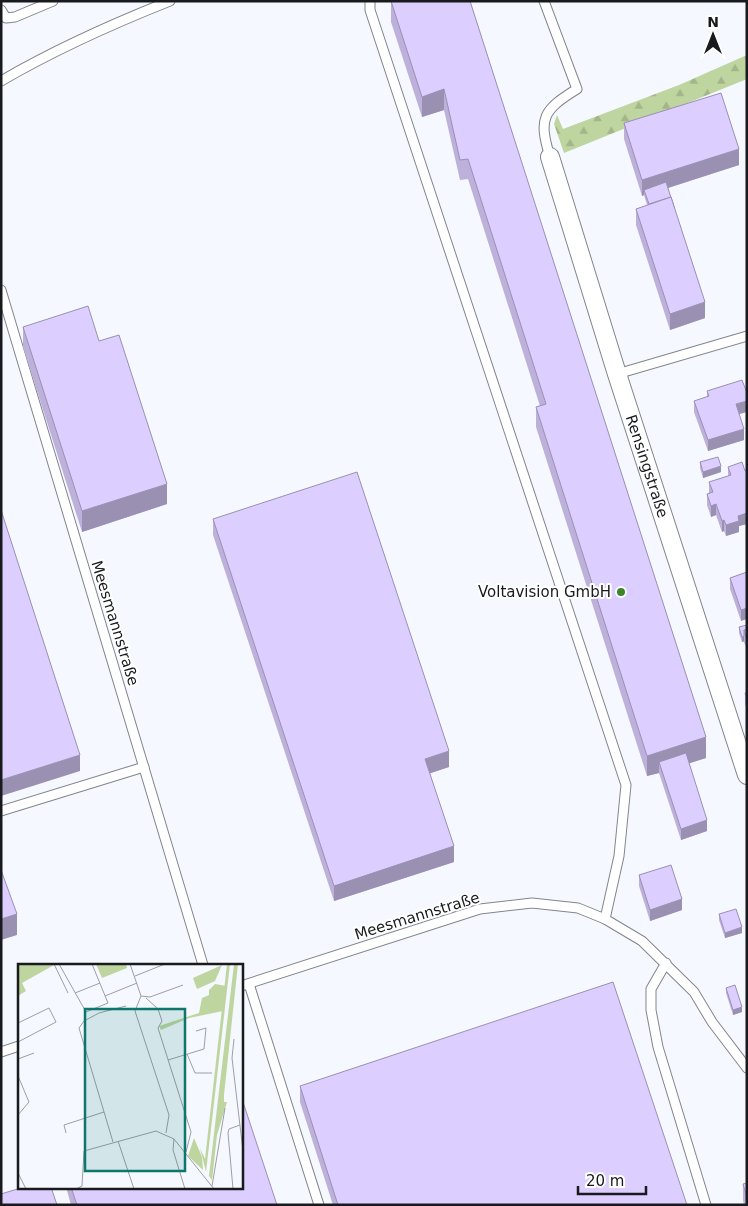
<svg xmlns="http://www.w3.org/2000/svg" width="748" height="1206" viewBox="0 0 748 1206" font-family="'DejaVu Sans',sans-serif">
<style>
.forest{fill:url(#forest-firs)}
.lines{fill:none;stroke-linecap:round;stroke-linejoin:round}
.lane-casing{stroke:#82858c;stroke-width:11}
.street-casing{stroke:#82858c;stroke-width:20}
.lane{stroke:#fff;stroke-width:9}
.street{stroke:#fff;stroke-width:18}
.wall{fill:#bdb1db}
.shaded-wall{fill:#9a90b2}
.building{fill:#dcceff;stroke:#9a90b2}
.poi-dot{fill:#3b842b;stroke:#fff;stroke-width:2}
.labels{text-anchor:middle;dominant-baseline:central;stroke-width:4;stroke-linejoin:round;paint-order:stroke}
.street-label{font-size:15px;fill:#191a1d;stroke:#fff}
.poi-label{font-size:15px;fill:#191a1d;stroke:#fff;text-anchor:end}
.inset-road{fill:none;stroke:#9d9fa4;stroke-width:1}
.view{fill:#0f766e;fill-opacity:0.15;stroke:#0f766e;stroke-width:2.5}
.inset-edge{fill:none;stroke:#191a1d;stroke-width:2.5}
</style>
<defs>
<pattern id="forest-firs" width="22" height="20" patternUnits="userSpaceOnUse" patternTransform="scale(1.25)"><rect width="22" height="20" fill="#bfd5a0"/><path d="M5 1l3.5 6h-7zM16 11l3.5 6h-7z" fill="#a4b689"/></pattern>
</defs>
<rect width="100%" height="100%" fill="#f5f8fe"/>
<polygon class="forest" points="747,55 747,79 564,153 554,124 557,115 563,129 679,85"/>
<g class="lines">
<g class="lane-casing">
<g id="lane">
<polyline points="370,1 370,10 626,785 619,856 605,919"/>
<path d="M 544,1 L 577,89 C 543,110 538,118 550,157"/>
<polyline points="1,10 6,18 15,17 53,1"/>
<path d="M 1,81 C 56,49 112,24 170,1"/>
<polyline points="1,290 203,965"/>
<polyline points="617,374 747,336"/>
<polyline points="1,811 144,767"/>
<polyline points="666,963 651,989 651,1010 658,1047 706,1205"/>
<polyline points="249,984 319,1205"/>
<polyline points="241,986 480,909 532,903 578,908 605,919 642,941 694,992 712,1022 747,1068"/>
<polyline points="1,1052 19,1046"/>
</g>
</g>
<g class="street-casing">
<g id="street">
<path id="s1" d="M 550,157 L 617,374 L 747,775"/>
</g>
</g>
<use href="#lane" class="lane"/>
<use href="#street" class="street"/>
</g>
<g class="wall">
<polygon points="391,1 470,1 706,758 689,763 707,831 681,840 659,773 647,776 536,427 536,407 540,406 468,179 460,180 444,110 422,117 391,22"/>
<polygon points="624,123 739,165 668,188 705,318 670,330 636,225 636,209 647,205 644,195 642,196 624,139"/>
<polygon points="23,327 167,504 82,532 23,347"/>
<polygon points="707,391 744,440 708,451 694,412 694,401 707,397"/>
<polygon points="700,462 721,472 703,478 700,468"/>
<polygon points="728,467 745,471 747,470 747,524 739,526 739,532 726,536 724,531 722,532 716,515 711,517 707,505 707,494 709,493 709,482 728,476"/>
<polygon points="213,519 449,767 430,773 454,862 334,901 213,535"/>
<polygon points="747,572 741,621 730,589 730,578"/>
<polygon points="747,625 747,650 744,642 742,642 739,633 739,627"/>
<polygon points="747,692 747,710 745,704 745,693"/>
<polygon points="639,875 682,910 650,921 639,886"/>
<polygon points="719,914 742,933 725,938 719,920"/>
<polygon points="726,988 742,1012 733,1015 726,993"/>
<polygon points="300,1086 687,1205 333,1205 300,1102"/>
<polygon points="747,1183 747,1205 744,1205 743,1200 743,1184"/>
<polygon points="66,1187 241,1187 277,1205 71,1205"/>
</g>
<g class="shaded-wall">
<polygon points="444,89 444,110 422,117 422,97"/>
<polygon points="739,149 739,165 646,195 644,190 644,195 642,196 642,180"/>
<polygon points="705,302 705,318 670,330 670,314"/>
<polygon points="747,401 747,412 736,415 736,404"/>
<polygon points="744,429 744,440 708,451 708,440"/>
<polygon points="721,466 721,472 703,478 703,472"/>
<polygon points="167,484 167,504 82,532 82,511"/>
<polygon points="716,504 716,515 711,517 711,506"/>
<polygon points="747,513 747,524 739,526 739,532 726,536 726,525 738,516"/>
<polygon points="724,520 724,531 722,532 722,521"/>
<polygon points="747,608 747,619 741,621 741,610"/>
<polygon points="744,636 744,641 742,642 742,637"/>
<polygon points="706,737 706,758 662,772 659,762 659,773 647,776 647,756"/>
<polygon points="449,751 449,767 425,775 425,759"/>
<polygon points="80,755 80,771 1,796 1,780"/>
<polygon points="707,820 707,831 681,840 681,829"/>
<polygon points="454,846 454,862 334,901 334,886"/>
<polygon points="682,899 682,910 650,921 650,910"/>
<polygon points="17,914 17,935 1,940 1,919"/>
<polygon points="742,927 742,933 725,938 725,933"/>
<polygon points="742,1007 742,1012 733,1015 733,1010"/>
</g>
<g class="building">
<polygon points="391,1 470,1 706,737 647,756 536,407 546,404 468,159 460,160 444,89 422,97"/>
<polygon points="721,93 739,149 642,180 624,123"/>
<polygon points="666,182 674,207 671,197 649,204 644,190"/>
<polygon points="671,197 705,302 670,314 636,209"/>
<polygon points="88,306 99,341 119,335 167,484 82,511 23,327"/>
<polygon points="742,380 747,393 747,401 736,404 744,429 708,440 694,401 709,396 707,391"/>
<polygon points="718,457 721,466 703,472 700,462"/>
<polygon points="742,462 745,471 747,470 747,488 746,488 747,490 747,513 738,516 739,521 726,525 724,520 722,521 716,504 711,506 707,494 713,492 709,482 731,475 728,467"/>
<polygon points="357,472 449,751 425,759 454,846 334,886 213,519"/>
<polygon points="1,510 80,755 1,780"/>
<polygon points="747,572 747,608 741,610 730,578"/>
<polygon points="747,625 747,630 744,630 744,636 742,637 739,627"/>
<polygon points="744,630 747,630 747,639"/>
<polygon points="747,692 747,699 745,693"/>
<polygon points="686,753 707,820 681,829 659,762"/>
<polygon points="671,865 682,899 650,910 639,875"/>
<polygon points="1,870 17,914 1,919"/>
<polygon points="736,909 742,927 725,933 719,914"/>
<polygon points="613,982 687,1205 338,1205 300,1086"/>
<polygon points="735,985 742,1007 733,1010 726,988"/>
<polygon points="241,1096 277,1205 77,1205 71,1187 241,1187"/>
<polygon points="747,1183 747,1197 743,1184"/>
<polygon points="24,1187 51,1187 57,1205 1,1205 1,1194"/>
</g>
<circle class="poi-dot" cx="621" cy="592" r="5"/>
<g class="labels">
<g class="street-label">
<text stroke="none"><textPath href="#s1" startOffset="324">Rensingstraße</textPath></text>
<text transform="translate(115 623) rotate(73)">Meesmannstraße</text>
<text transform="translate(417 916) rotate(-17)">Meesmannstraße</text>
</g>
<g class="poi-label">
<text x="611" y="592">Voltavision GmbH</text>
</g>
</g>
<g transform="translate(18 964)">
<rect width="225" height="225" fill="#f5f8fe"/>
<path d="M 0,0 L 35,0 L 36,1 L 4,19 L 8,27 L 0,32 ZM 209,0 L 212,0 L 188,208 L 182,184 L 187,195 ZM 216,0 L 220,0 L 206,131 L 206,138 L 209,138 L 199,171 L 194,216 L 191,212 ZM 176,174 L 184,193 L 185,206 L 170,192 Z" fill="#bfd5a0"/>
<path d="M 78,0 L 108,0 L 109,4 L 84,14 ZM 204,1 L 197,17 L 179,25 L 175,14 ZM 197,20 L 208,22 L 205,47 L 171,54 L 143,66 L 141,62 L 181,49 L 184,34 L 191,31 L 191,26 Z" fill="#bfd5a0"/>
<path class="inset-road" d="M 36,0 L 50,29M 41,0 L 68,48 L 90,39 L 74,0M 112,0 L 123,32 L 117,47 L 151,151 L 148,169M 117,12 L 147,0M 57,29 L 82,19M 87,32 L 119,19M 123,32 L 132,33 L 165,21M 128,34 L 140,45 L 144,57 L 140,64 L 173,168 L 168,188M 0,59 L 31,44 L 38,58 L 0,78M 216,75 L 214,94 L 225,187M 169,90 L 177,109 L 194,109M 0,95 L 16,89M 150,96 L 186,85 L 188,64 L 178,67M 0,112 L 11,138 L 0,151M 48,169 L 46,161 L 86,148M 156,175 L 155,186 L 167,225M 100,177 L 116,225M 95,178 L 61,64 L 66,57 L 81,49 L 108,42M 0,209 L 8,225M 194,222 L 207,144M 58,225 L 64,222 L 66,187 L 138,167 L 156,175 L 196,225M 215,225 L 210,169 L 211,165 L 222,161"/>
<path class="view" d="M 67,45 L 167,45 L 167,207 L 67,207 Z"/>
<rect width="225" height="225" class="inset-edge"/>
</g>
<rect width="748" height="1206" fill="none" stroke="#191a1d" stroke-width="5"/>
<g transform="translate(713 35)" stroke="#ffffff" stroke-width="4" paint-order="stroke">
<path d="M0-4L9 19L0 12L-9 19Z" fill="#191a1d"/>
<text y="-8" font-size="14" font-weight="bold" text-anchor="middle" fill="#191a1d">N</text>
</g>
<path d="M578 1186v8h68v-8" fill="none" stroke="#191a1d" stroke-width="2.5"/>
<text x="586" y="1186" font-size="15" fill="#191a1d" stroke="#ffffff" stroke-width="4" paint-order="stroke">20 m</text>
</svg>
